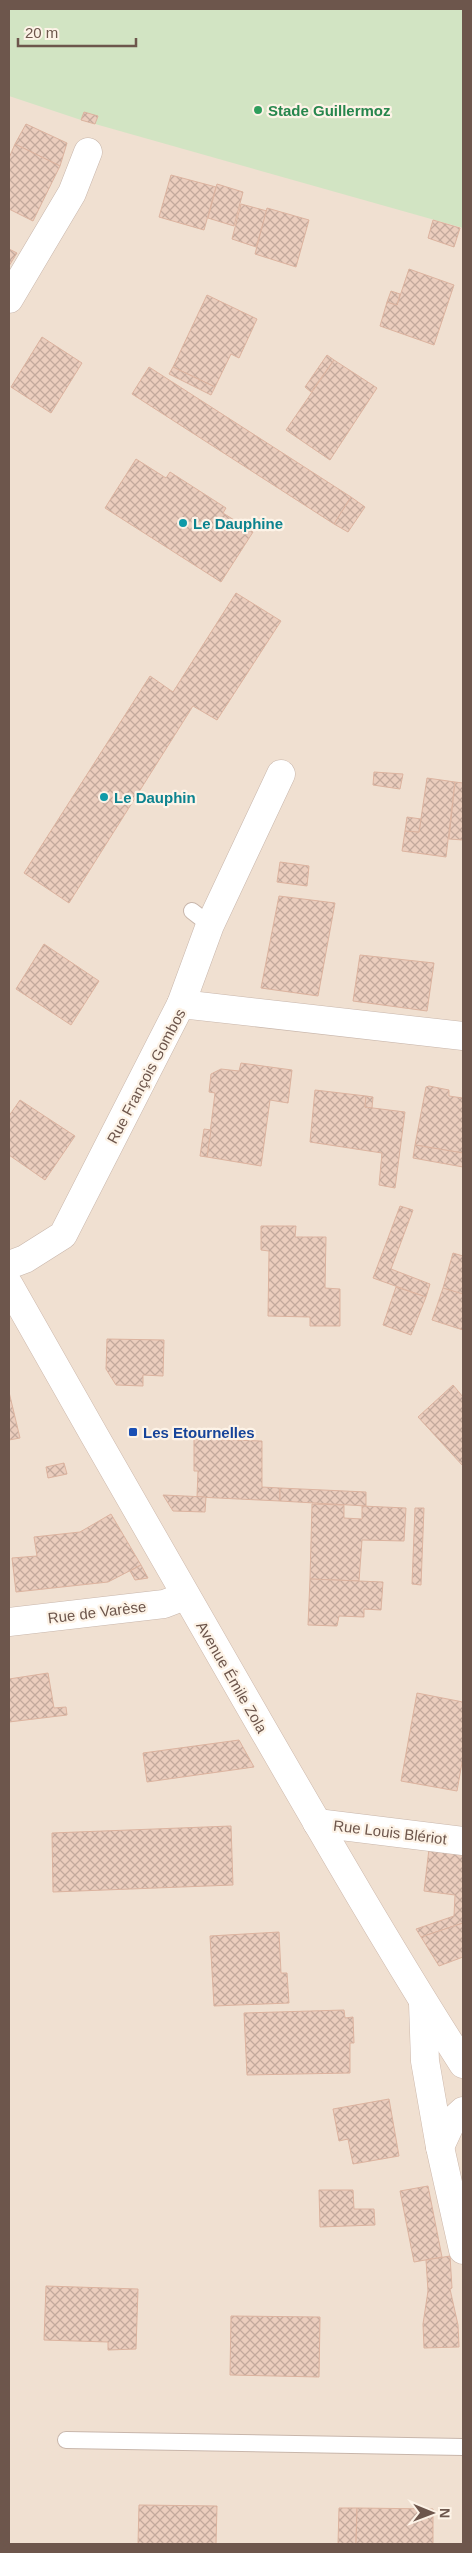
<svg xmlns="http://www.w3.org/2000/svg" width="472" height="2553" viewBox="0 0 472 2553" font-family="Arial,sans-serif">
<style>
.residential{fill:#f0e0d1}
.grass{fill:#d2e4c3}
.building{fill:url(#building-cross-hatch);stroke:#dcb39f}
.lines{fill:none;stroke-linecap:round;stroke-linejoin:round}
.lane-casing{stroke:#c8b6ab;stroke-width:18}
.street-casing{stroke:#c8b6ab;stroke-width:29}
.secondary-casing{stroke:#cdb8ab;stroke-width:29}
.lane{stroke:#fff;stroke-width:16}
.street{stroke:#fff;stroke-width:28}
.secondary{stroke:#fff;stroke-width:28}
.leisure-dot{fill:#2e9e5b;stroke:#fdf3e7;stroke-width:2}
.culture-dot{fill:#0f9aa8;stroke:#fdf3e7;stroke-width:2}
.transit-dot{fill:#1a4fb4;stroke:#fdf3e7;stroke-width:2}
.labels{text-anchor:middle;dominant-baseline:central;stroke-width:4.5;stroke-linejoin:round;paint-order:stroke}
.leisure-label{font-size:15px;font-weight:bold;fill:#27864d;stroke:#fdf3e7;text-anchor:start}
.culture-label{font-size:15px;font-weight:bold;fill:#0d838f;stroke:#fdf3e7;text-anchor:start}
.street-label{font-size:15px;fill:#6d564c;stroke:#fdf3e7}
.transit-label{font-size:15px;font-weight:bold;fill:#164399;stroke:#fdf3e7;text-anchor:start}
</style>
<defs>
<pattern id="building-cross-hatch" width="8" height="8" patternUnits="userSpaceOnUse" patternTransform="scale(1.25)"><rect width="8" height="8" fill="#ebcdbd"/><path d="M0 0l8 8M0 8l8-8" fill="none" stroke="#c3a99c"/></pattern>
</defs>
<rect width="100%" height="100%" fill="#f9efe2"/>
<rect class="residential" x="9" y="9" width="454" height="2535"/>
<polygon class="grass" points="9,9 463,9 463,228 81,120 9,96"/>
<g class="building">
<polygon points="84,112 98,116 95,124 81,120"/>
<polygon points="26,124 67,143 60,166 15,144"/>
<polygon points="15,144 60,166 33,221 9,209 9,158"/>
<polygon points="171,175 216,187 204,230 159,217"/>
<polygon points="217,184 243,192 234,226 208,218"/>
<polygon points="241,204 267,211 256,247 232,239"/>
<polygon points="267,208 309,220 296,267 255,254"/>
<polygon points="433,220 460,228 454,247 428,238"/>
<polygon points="9,249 17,253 9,266"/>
<polygon points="409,269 454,285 434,345 380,326 387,302 397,305"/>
<polygon points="391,291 400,294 397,305 387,302"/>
<polygon points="207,295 257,319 239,358 231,354 215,387 173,367"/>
<polygon points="42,337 82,363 51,413 11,387"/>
<polygon points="327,355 334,360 311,392 305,387"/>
<polygon points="334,360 377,388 330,460 286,430"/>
<polygon points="149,367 351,497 334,524 132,394"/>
<polygon points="173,367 215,387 211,395 169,374"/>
<polygon points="136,459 166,478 170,472 226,508 223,513 253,532 221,582 105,508"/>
<polygon points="351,497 365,507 348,532 334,524"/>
<polygon points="236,593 281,621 217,720 193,706 69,903 24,873 150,676 173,692"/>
<polygon points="374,772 403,774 400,789 373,785"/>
<polygon points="427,778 455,782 446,857 402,851 405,831 419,832"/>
<polygon points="455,782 463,783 463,840 449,839"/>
<polygon points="407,817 421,819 419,832 405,831"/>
<polygon points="280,862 309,866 307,886 277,882"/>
<polygon points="279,896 335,903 318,996 261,988"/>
<polygon points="44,944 99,981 71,1025 16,989"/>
<polygon points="360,955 434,963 427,1011 353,1001"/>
<polygon points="241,1063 292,1070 288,1103 270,1100 261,1166 207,1157 215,1093 209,1092 211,1074 221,1069 239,1071"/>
<polygon points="429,1086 449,1090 449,1096 463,1098 463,1153 415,1145 426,1087"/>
<polygon points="315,1090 366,1096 365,1107 405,1112 395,1188 379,1185 382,1153 310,1142"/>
<polygon points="366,1096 373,1097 372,1108 365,1107"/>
<polygon points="20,1100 75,1136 45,1180 9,1155 9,1116"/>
<polygon points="204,1129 211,1130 207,1157 200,1156"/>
<polygon points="415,1145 463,1153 463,1167 413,1158"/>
<polygon points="400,1206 413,1210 391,1269 430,1284 426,1297 373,1278"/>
<polygon points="261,1226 296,1226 295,1237 326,1237 325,1288 340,1289 340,1326 310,1326 310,1317 268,1316 269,1251 261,1250"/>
<polygon points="453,1253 463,1256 463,1295 443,1288"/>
<polygon points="396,1287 426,1297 411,1335 383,1325"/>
<polygon points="443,1288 463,1294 463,1330 432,1320"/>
<polygon points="107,1339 164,1340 163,1376 143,1375 143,1386 116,1385 106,1369"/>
<polygon points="453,1385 463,1397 463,1466 418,1417"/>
<polygon points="9,1392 20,1438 9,1440"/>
<polygon points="194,1439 262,1441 262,1487 280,1488 280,1501 197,1497 198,1471 194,1471"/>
<polygon points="64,1463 67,1474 48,1478 46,1467"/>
<polygon points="280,1488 366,1492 366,1506 280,1501"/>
<polygon points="163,1495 206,1497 205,1512 173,1511"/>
<polygon points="312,1504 344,1505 344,1518 362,1519 362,1506 406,1508 404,1541 362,1540 359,1581 310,1579"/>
<polygon points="415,1508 424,1508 421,1585 412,1584"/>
<polygon points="111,1514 141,1565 108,1582 16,1592 12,1558 37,1556 34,1537 80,1532"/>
<polygon points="141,1565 148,1578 135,1580 130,1571"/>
<polygon points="310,1579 383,1582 381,1610 364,1609 364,1617 339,1616 337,1626 308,1625"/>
<polygon points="48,1673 54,1708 66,1707 67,1715 9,1722 9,1679"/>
<polygon points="417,1693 463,1702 463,1757 457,1791 401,1781"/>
<polygon points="239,1740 254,1767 147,1782 143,1753"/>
<polygon points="231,1826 233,1885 53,1892 52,1833"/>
<polygon points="429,1849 463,1854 463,1923 421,1937 416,1929 454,1916 455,1895 424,1891"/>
<polygon points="463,1923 463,1957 439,1966 421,1937"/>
<polygon points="279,1932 281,1973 287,1973 289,2003 214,2006 210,1936"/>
<polygon points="344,2010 345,2018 353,2017 354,2043 350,2043 350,2073 247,2075 244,2013"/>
<polygon points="389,2099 399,2156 353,2164 348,2139 339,2141 333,2109"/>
<polygon points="428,2186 442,2257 414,2262 400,2191"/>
<polygon points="319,2190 353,2190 354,2209 374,2209 375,2225 320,2227"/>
<polygon points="450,2256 452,2288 450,2289 458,2325 459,2347 424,2348 423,2324 428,2291 426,2260"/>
<polygon points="46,2286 138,2289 136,2349 108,2350 108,2342 44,2340"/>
<polygon points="231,2316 320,2317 319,2377 230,2375"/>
<polygon points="139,2505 217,2506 216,2544 138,2544"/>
<polygon points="339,2508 357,2508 356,2544 338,2544"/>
<polygon points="357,2508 433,2509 433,2544 356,2544"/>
</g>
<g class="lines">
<g class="lane-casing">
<g id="lane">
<polyline points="192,911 210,925"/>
<polyline points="66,2440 463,2447"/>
</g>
</g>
<g class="street-casing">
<g id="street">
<polyline points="9,299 72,193 88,152"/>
<polyline points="181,1004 210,925 281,774"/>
<polyline points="9,1265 25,1259 63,1235 181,1004 463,1036"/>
<polyline points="9,1622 164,1604 185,1596"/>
<polyline points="317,1823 463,1841"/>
</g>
</g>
<g class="secondary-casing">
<g id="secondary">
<path d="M 9,1285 C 87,1423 166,1561 245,1698 C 316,1821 387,1945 463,2064"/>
<polyline points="423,2003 425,2061 440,2147 463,2250"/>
<polyline points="440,2147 452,2121 463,2111"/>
</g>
</g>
<use href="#lane" class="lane"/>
<use href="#street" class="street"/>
<use href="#secondary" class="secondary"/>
</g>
<circle class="leisure-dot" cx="258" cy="110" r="5"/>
<g class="culture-dot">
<circle cx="183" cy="523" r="5"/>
<circle cx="104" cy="797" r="5"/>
</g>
<rect class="transit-dot" x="128" y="1427" width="10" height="10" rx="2.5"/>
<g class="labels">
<g class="leisure-label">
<text x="268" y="110">Stade Guillermoz</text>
</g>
<g class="culture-label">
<text x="193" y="523">Le Dauphine</text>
<text x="114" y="797">Le Dauphin</text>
</g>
<g class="street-label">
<text transform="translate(146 1076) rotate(-62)">Rue François Gombos</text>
<text transform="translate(97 1612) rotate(-7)">Rue de Varèse</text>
<text transform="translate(232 1677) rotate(60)">Avenue Émile Zola</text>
<text transform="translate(390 1832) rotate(7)">Rue Louis Blériot</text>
</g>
<g class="transit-label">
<text x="143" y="1432">Les Etournelles</text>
</g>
</g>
<rect width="472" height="2553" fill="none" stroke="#6d564c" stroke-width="20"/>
<g transform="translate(432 2513) rotate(91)" stroke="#fdf3e7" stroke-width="4" paint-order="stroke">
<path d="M0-4L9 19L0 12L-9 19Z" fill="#6d564c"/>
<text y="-8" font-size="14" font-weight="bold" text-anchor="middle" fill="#6d564c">N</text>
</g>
<path d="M18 38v8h118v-8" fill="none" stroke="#6d564c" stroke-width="2.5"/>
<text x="25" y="38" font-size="15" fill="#6d564c" stroke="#fdf3e7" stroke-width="4" paint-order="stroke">20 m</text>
</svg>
